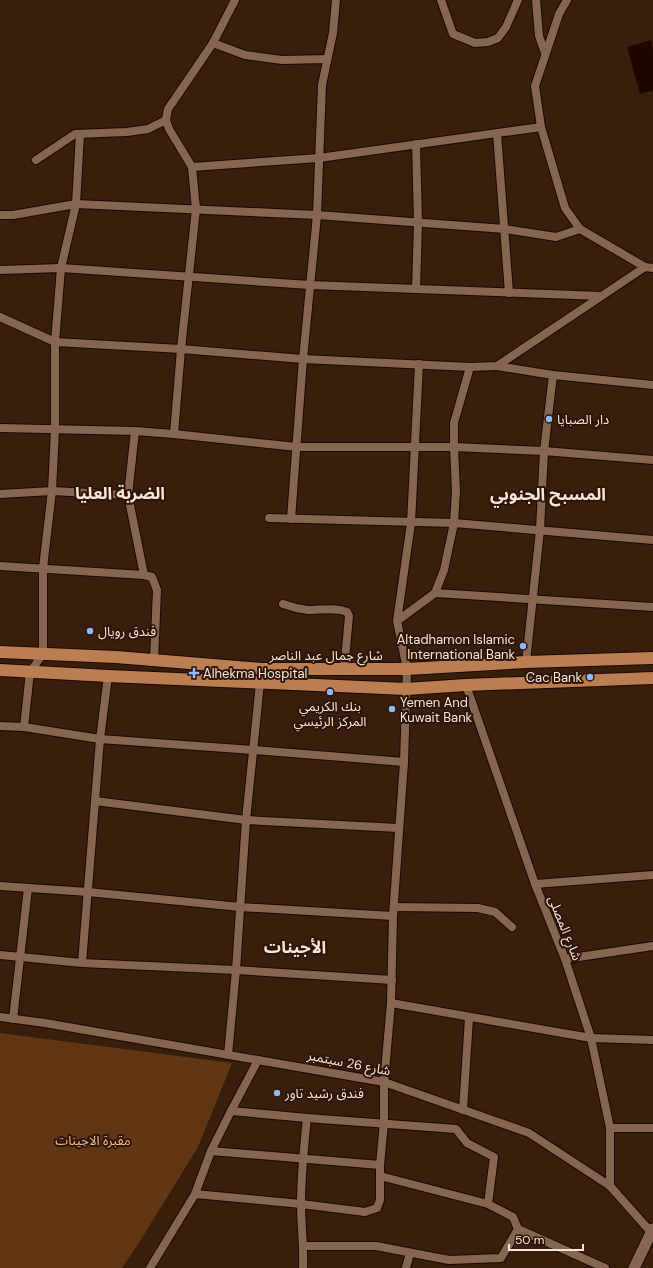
<svg xmlns="http://www.w3.org/2000/svg" width="653" height="1268" viewBox="0 0 653 1268" font-family="'DM Sans','Noto Sans Arabic',sans-serif">
<style>
.green{fill:#613614}
.water{fill:#1f0700}
.lines{fill:none;stroke-linecap:round;stroke-linejoin:round}
.stream{stroke:#1f0700;stroke-width:3}
.street-casing{stroke:#1e0800;stroke-width:10}
.secondary-casing{stroke:#1e0800;stroke-width:13}
.primary-casing{stroke:#1e0800;stroke-width:14}
.street{stroke:#846651;stroke-width:8}
.secondary{stroke:#846651;stroke-width:11}
.primary{stroke:#bb7e50;stroke-width:12}
.poi-dot{fill:#90b8fd;stroke:#2e1503;stroke-width:1.5}
.labels{text-anchor:middle;dominant-baseline:central;stroke-width:4;stroke-linejoin:round;paint-order:stroke}
.poi-label{font-size:13px;fill:#f7e6da;stroke:#2e1503;text-anchor:start}
.street-label{font-size:13px;fill:#f7e6da;stroke:#2e1503}
.park-label{font-size:13px;fill:#f8b88b;stroke:#2e1503}
.district-label{font-size:17px;font-weight:bold;fill:#f7e6da;stroke:#2e1503}
</style>
<rect width="100%" height="100%" fill="#381f0c"/>
<polygon class="green" points="0,1033 232,1063 198,1147 142,1238 122,1268 0,1268"/>
<polygon class="water" points="651,40 653,50 653,90 640,94 627,47"/>
<g class="lines">
<polyline class="stream" points="649,1248 653,1243"/>
<g class="street-casing">
<g id="street">
<polyline points="441,0 453,34 475,43 488,42 498,38 506,27 518,0"/>
<polyline points="536,0 539,36 545,53"/>
<polyline points="567,0 559,14 535,86 541,127 565,208 580,229 645,267 653,268"/>
<polyline points="213,43 245,55 282,60 327,59"/>
<polyline points="497,133 509,293"/>
<polyline points="36,160 75,134 127,132 148,129 166,120"/>
<polyline points="192,167 319,158 541,127"/>
<polyline points="0,215 13,215 76,204 317,215 505,229 556,237 580,229"/>
<polyline points="0,270 61,268 310,285 601,296"/>
<polyline points="416,289 418,223 416,144"/>
<polyline points="0,317 55,342 181,349 303,359 470,367 497,366 645,267"/>
<polyline points="497,366 553,375 653,385"/>
<polyline points="0,428 135,431 174,434 297,447 454,447 544,451 653,460"/>
<polyline points="135,431 128,495 144,575"/>
<polyline points="174,434 181,349 196,209 192,167 169,129 166,120 168,109 213,43 235,0"/>
<polyline points="0,494 52,491 128,495"/>
<polyline points="269,518 454,523 653,540"/>
<polyline points="291,519 303,359 317,215 322,85 333,33 336,0"/>
<polyline points="0,566 144,575 152,577 157,590 154,661"/>
<polyline points="435,593 653,607"/>
<path d="M 283,604 C 291,607 299,609 308,610 C 321,610 335,607 347,612 L 349,616 L 344,670"/>
<polyline points="397,621 435,593 444,570 454,523 456,491 454,447 454,423 470,367"/>
<polyline points="526,662 540,530 544,451 553,375"/>
<polyline points="466,685 535,884 565,959 591,1038 610,1128 610,1186"/>
<polyline points="0,726 24,727 100,739 253,750 404,762"/>
<polyline points="24,727 30,672 43,654 43,568 52,491 55,430 55,342 61,268 76,204 80,134"/>
<polyline points="95,801 246,820 398,828"/>
<polyline points="535,884 653,875"/>
<polyline points="0,886 88,892 240,907 393,916"/>
<polyline points="394,907 478,908 495,912 512,927"/>
<polyline points="0,955 82,963 236,970 392,980"/>
<polyline points="565,959 653,946"/>
<polyline points="82,963 100,739 108,676"/>
<polyline points="391,1003 591,1038 653,1040"/>
<polyline points="0,1017 45,1023 384,1082 529,1133 610,1186 651,1232"/>
<polyline points="13,1019 28,888"/>
<polyline points="228,1055 236,970 246,820 260,683"/>
<polyline points="463,1110 469,1018"/>
<polyline points="231,1111 307,1118 456,1129 467,1143 494,1157 488,1204"/>
<polyline points="610,1128 653,1128"/>
<polyline points="211,1151 380,1165"/>
<polyline points="380,1176 488,1204 513,1217 518,1229 605,1268"/>
<polyline points="195,1194 301,1204 365,1212 377,1208 380,1200 380,1165 384,1123 384,1082 391,1003 393,916 404,762 407,669 397,621 411,523 419,364"/>
<polyline points="304,1246 376,1246 449,1260 501,1258 518,1229"/>
<polyline points="150,1268 195,1194 211,1151 231,1111 258,1060"/>
<path d="M 303,1268 C 304,1246 301,1225 301,1204 C 301,1175 304,1146 307,1118"/>
<polyline points="406,1268 410,1253"/>
</g>
</g>
<g class="secondary-casing">
<polyline id="secondary" points="634,1268 653,1229"/>
</g>
<g class="primary-casing">
<g id="primary">
<polyline points="0,652 116,657 262,669 407,669 526,662 653,658"/>
<polyline points="0,670 108,676 406,689 466,685 653,678"/>
</g>
</g>
<use href="#street" class="street"/>
<use href="#secondary" class="secondary"/>
<use href="#primary" class="primary"/>
</g>
<g class="poi-dot">
<circle cx="549" cy="419" r="4"/>
<circle cx="90" cy="631" r="4"/>
<circle cx="523" cy="646" r="4"/>
<path d="M192 667h4v4h4v4h-4v4h-4v-4h-4v-4h4z"/>
<circle cx="590" cy="677" r="4"/>
<circle cx="330" cy="692" r="4"/>
<circle cx="392" cy="709" r="4"/>
<circle cx="277" cy="1093" r="4"/>
</g>
<g class="labels">
<g class="poi-label">
<text x="557" y="419">دار الصبايا</text>
<text x="98" y="631">فندق رويال</text>
<text x="515" y="639" text-anchor="end">Altadhamon Islamic<tspan x="515" dy="15">International Bank</tspan></text>
<text x="203" y="673">Alhekma Hospital</text>
<text x="582" y="677" text-anchor="end">Cac Bank</text>
<text x="400" y="702">Yemen And<tspan x="400" dy="15">Kuwait Bank</tspan></text>
<text x="330" y="706" text-anchor="middle">بنك الكريمي<tspan x="330" dy="15">المركز الرئيسي</tspan></text>
<text x="285" y="1093">فندق رشيد تاور</text>
</g>
<g class="street-label">
<text x="326" y="655">شارع جمال عبد الناصر</text>
<text transform="translate(565 928) rotate(68)">شارع المصلى</text>
<text transform="translate(349 1063) rotate(11)">شارع 26 سبتمبر</text>
</g>
<g class="park-label">
<text x="93" y="1140">مقبرة الاجينات</text>
</g>
<g class="district-label">
<text x="120" y="493">الضربة العليا</text>
<text x="548" y="494">المسبح الجنوبي</text>
<text x="295" y="947">الأجينات</text>
</g>
</g>
<path d="M509 1244v6h74v-6" fill="none" stroke="#f7e6da" stroke-width="2"/>
<text x="515" y="1244" font-size="12" fill="#f7e6da" stroke="#2e1503" stroke-width="3" paint-order="stroke">50 m</text>
</svg>
